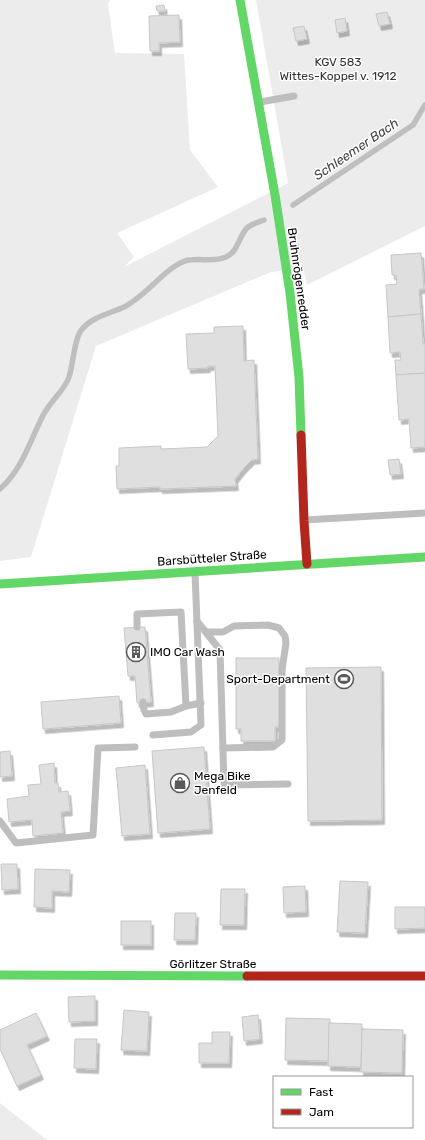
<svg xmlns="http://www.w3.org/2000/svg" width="425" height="1140" viewBox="0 0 425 1140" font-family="Rubik,sans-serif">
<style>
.green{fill:#ececec}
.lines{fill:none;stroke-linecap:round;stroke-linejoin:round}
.stream{stroke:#bfbfbf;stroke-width:5.5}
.building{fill:#dfdfdf;stroke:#c7c7c7;filter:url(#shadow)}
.lane{stroke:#bebebe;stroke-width:7}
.fast{stroke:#63d668;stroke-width:9}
.jam{stroke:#b3261e;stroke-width:9}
.labels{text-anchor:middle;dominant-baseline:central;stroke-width:3;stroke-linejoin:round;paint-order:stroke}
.park-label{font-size:12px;fill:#333;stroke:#fff}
.street-label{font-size:12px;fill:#000;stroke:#fff}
.poi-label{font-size:12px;fill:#000;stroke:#fff;text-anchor:start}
.water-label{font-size:13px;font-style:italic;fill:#444;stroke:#fff}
</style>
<defs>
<filter id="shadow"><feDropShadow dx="2.5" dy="4.5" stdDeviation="0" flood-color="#0004"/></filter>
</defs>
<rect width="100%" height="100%" fill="#fff"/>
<g class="green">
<polygon points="0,0 110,0 108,4 115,53 184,54 190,150 218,187 117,233 134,257 124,267 288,183 256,0 425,0 425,226 307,285 303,268 271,272 96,346 31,557 0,561"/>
<polygon points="0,1103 47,1140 0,1140"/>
</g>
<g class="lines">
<g class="stream">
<polyline points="293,205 413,125 425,105"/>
<path d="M 0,489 C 19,472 27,450 37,428 C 40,422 43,414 47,409 C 54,398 65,389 69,377 C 73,365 74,342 80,332 C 90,317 109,314 124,307 C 146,296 165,268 185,261 C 198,257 213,263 226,257 C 238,252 239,236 247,228 C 251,224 259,222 264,220"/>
</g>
</g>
<g class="building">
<polygon points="164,5 165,11 157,11 156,6"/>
<polygon points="387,12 390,24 379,26 376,14"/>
<polygon points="179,15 180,42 159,43 159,51 150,51 149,16"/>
<polygon points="345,18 347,31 337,33 335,20"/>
<polygon points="304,26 307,39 296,41 293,28"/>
<polygon points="421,253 424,289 419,289 421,314 388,317 386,285 397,284 396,275 392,275 391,255"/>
<polygon points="421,314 423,344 425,344 425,373 396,375 395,360 401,360 400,352 390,353 388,317"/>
<polygon points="243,326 244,361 254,360 258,459 252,460 243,469 235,479 236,486 160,489 160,487 117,489 116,466 119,466 119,448 161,446 161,449 207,447 218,436 215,366 208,366 208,368 188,369 186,334 214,333 214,327"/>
<polygon points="425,373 425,447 411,448 409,419 399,420 396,375"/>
<polygon points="399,459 401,474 390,475 388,460"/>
<polygon points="145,627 151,702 137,703 135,676 128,676 124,628"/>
<polygon points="236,658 279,658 280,727 275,727 275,741 241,741 241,729 236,729"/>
<polygon points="381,667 382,820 308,821 306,668"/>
<polygon points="119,696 121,723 43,729 41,702"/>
<polygon points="204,747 210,829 158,833 152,751"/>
<polygon points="10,751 12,776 0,777 0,752"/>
<polygon points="54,763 55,783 58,783 59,792 68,791 70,811 61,812 63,833 33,836 32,820 9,822 7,799 29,796 28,785 41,784 39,765"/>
<polygon points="145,765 150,834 122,836 116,768"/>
<polygon points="1,864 17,864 18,889 2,890"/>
<polygon points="35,869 70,870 69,892 52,891 52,908 34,907"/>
<polygon points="340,881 368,882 365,933 337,932"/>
<polygon points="305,886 306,912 284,913 283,887"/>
<polygon points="221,889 245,889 244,925 220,925"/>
<polygon points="395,907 425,907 425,928 395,929"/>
<polygon points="175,913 196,913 195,940 174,940"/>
<rect x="121" y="921" width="30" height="24"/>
<polygon points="95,996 95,1021 69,1022 68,997"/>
<polygon points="124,1010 149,1012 147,1051 121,1050"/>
<polygon points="36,1013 47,1036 27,1045 41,1075 17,1086 0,1049 0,1030"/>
<polygon points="258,1015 260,1039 244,1041 242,1017"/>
<polygon points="286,1018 330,1019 329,1061 285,1060"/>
<polygon points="329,1023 362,1024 361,1067 328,1066"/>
<polygon points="362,1029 403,1030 402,1073 361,1072"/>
<polygon points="212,1032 230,1032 229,1063 199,1063 199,1043 212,1043"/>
<polygon points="75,1039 97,1039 96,1069 74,1068"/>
</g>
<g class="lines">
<g class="lane">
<polyline points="260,102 294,96"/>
<polyline points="305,520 425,513"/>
<polyline points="197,621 220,650 224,785 288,784"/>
<polyline points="137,627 137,614 181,612 186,706"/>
<polyline points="206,632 223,632 234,626 268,625 279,628 285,636 286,643 282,670 282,740 273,747 223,748"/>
<polyline points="143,702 144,710 146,714 171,712 186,706 201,703"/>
<polyline points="153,735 191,732 201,725 195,573"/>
<polyline points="0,821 16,843 93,835 98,748 135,747"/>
</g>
<g class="fast">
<polyline points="240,0 275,195 290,293 299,377 301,435"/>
<polyline points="0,584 425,557"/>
<polyline points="0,975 247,976"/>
</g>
<g class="jam">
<polyline points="301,435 304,521 307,564"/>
<polyline points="247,976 425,976"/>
</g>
</g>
<defs>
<g id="building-ring" transform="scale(1)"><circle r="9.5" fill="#fff" stroke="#595959" stroke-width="1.5"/><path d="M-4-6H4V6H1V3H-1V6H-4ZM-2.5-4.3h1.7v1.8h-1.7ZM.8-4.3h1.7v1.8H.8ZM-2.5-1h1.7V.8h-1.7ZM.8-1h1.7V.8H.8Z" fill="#595959"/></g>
<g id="stadium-ring" transform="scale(1)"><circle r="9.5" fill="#fff" stroke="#595959" stroke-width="1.5"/><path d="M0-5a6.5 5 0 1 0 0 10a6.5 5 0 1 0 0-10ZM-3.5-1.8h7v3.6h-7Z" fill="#595959"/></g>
<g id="shop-ring" transform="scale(1)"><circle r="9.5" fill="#fff" stroke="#595959" stroke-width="1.5"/><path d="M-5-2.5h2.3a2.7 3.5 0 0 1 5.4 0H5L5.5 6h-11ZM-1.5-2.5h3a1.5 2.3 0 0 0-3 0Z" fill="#595959"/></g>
</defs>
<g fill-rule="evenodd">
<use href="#building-ring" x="136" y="652"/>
<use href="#stadium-ring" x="344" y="679"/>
<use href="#shop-ring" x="180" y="783"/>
</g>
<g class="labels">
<g class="park-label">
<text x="338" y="62">KGV 583<tspan x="338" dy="14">Wittes-Koppel v. 1912</tspan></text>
</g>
<g class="street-label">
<text transform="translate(299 279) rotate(82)">Bruhnrögenredder</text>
<text transform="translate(212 558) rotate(-4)">Barsbütteler Straße</text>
<text x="213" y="964">Görlitzer Straße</text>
</g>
<g class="poi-label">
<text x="150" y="652">IMO Car Wash</text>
<text x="330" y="679" text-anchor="end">Sport-Department</text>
<text x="194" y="776">Mega Bike<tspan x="194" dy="14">Jenfeld</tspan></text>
</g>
<g class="water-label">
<text transform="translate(356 149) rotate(-34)">Schleemer Bach</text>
</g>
</g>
<rect x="273" y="1076" width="140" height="52" fill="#ffffff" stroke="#999999"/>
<rect x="281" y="1089" width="20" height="6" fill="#63d668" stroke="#999999"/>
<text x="309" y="1096" font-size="12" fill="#000000">Fast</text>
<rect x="281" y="1109" width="20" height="6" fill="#b3261e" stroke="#999999"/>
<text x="309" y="1116" font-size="12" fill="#000000">Jam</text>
</svg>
